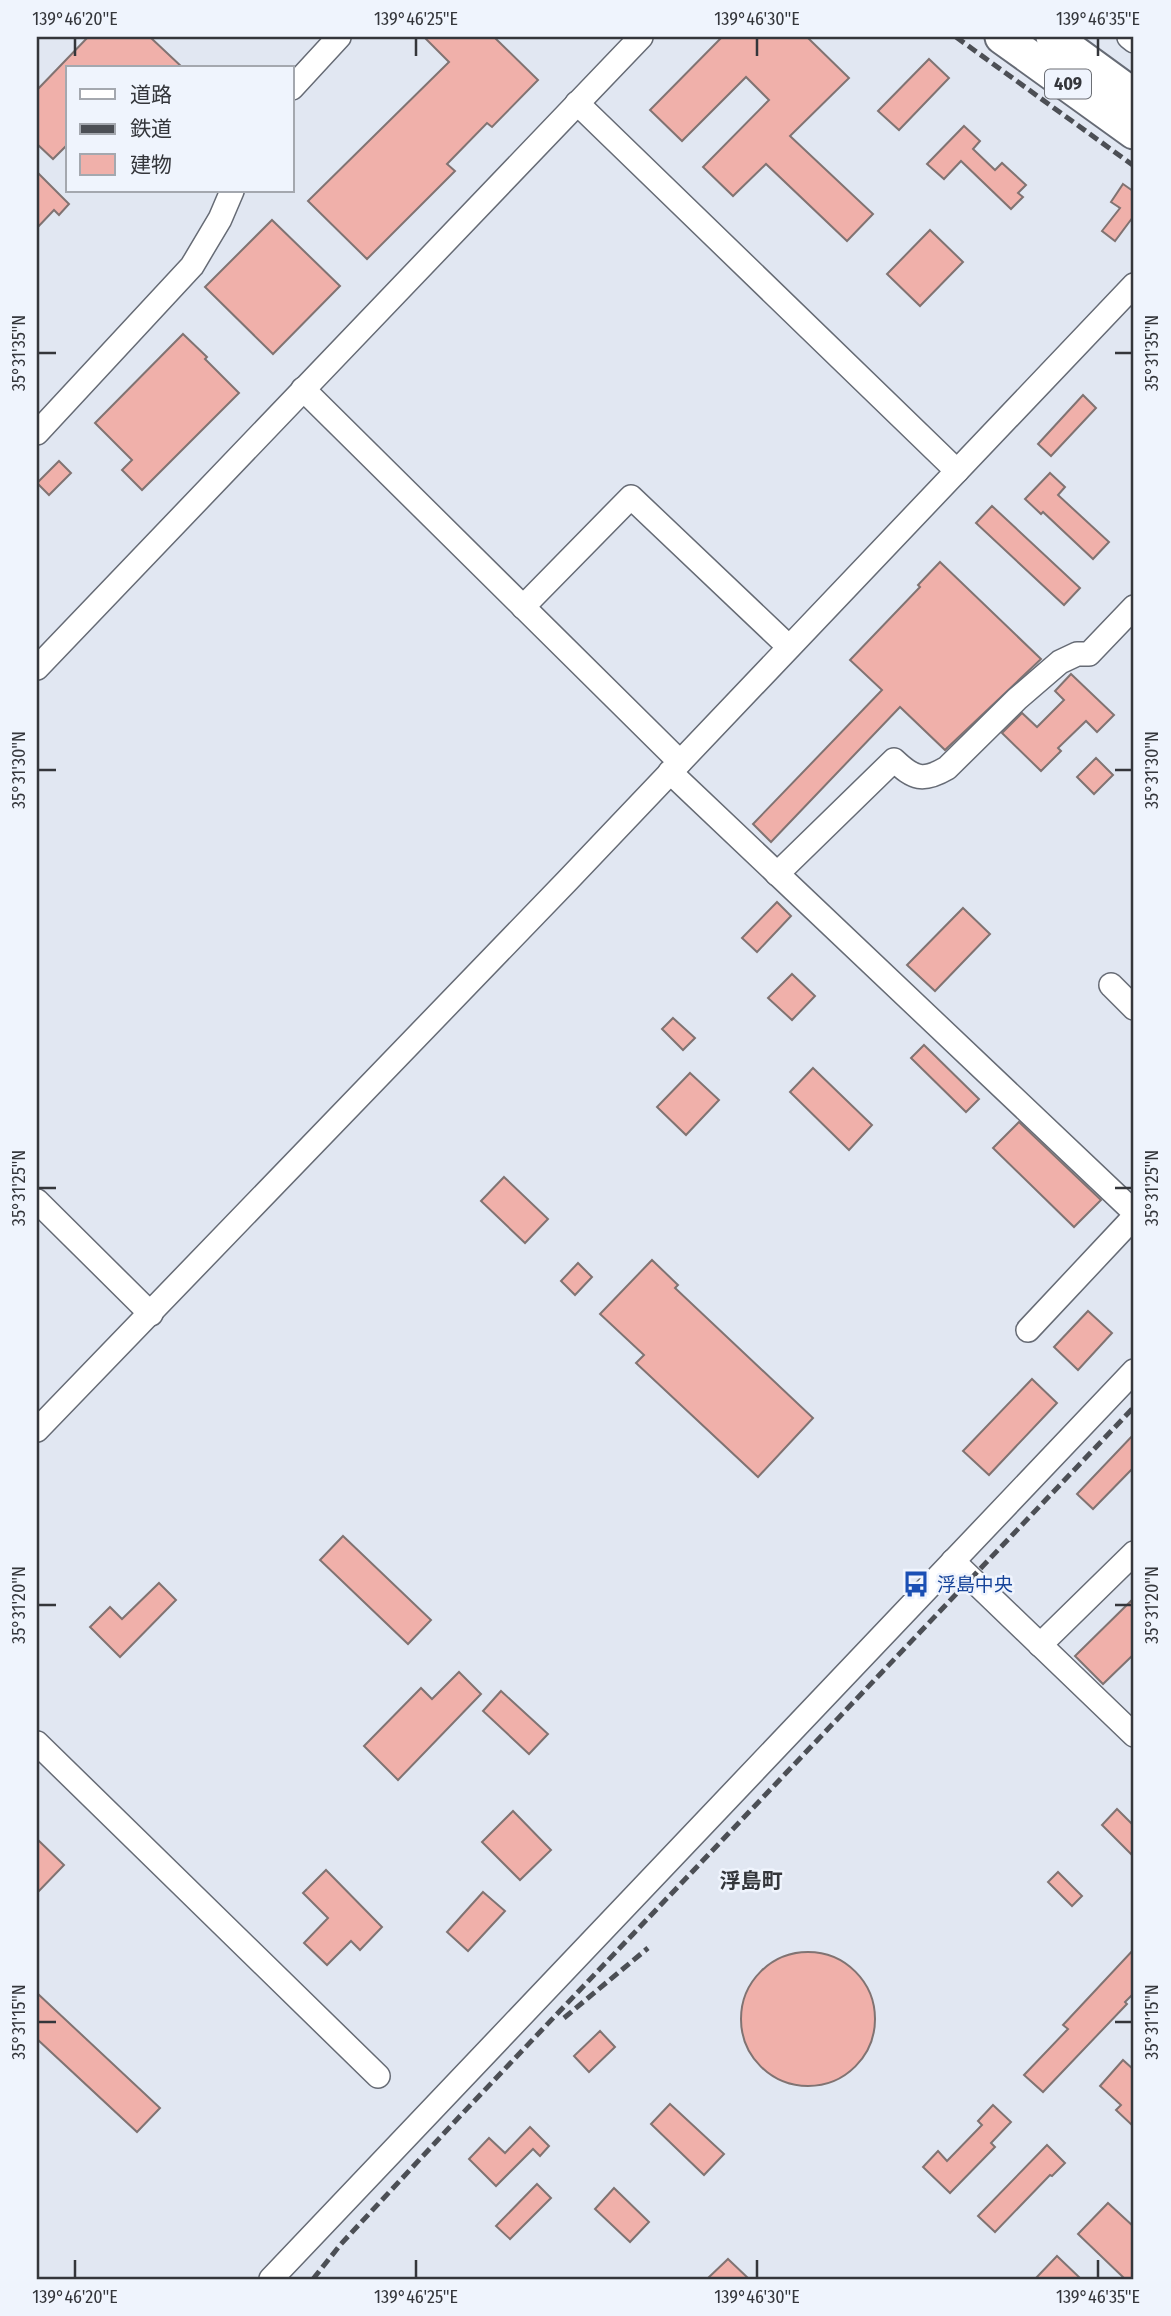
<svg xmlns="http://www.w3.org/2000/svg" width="1171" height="2316" viewBox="0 0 1171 2316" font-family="'Fira Sans Condensed','Noto Sans JP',sans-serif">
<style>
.building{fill:#f0b0aa;stroke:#807372;stroke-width:2}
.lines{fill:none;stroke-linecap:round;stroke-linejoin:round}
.minor-casing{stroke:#666b75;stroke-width:26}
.highway-casing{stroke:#666b75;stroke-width:37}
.minor{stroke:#fff;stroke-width:23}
.highway{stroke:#fff;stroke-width:33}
.rail{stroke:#4c4f55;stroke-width:5;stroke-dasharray:10 5;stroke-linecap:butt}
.ticks{fill:none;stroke:#34363b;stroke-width:2.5}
.labels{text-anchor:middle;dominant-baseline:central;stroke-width:5;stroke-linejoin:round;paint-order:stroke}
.shield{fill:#eff4fd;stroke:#6c6f75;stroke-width:2}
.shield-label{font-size:18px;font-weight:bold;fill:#34363b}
.transit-label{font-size:19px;fill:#164399;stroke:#eff4fd;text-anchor:start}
.neighbourhood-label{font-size:21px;font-weight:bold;fill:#34363b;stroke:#eff4fd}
.neatline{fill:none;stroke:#34363b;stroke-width:2.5}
.ticks-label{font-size:18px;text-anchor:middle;fill:#34363b}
</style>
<rect width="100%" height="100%" fill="#e1e7f2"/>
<g class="building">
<polygon points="88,37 150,37 183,68 68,68 68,144 53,159 37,144 37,90"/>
<polygon points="424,37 494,37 538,80 492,127 487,123 447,164 455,171 367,259 308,201 449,62"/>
<polygon points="722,37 807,37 849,78 790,136 873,214 847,241 766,164 733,196 703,167 769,100 746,77 682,141 650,110"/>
<polygon points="929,59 949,78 899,130 878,111"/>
<polygon points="964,126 980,141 973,149 995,170 1002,163 1026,185 1018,193 1023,197 1011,209 961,161 944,179 927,164"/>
<polygon points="37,172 69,204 59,215 54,210 37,228"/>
<polygon points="1123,184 1133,191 1134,189 1134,218 1133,217 1115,241 1102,231 1120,208 1111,202"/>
<polygon points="272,220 340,286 273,354 205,287"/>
<polygon points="930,230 963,262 920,306 887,274"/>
<polygon points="183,334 207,357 205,359 239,393 142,490 122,470 132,460 95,423"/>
<polygon points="1083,395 1096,408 1051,456 1038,444"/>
<polygon points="59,461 71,473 49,495 37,483"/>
<polygon points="1050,473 1065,487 1058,495 1109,542 1093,559 1043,512 1041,514 1025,499"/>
<polygon points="992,506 1080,588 1064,605 976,523"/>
<polygon points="940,562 1041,659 945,750 900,707 771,842 753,824 882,690 850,660 920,587 918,585"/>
<polygon points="1071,674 1114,715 1097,732 1086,721 1058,748 1061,751 1041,771 1002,733 1022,713 1037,727 1064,700 1055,691"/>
<polygon points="1096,758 1113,775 1094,794 1077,777"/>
<polygon points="777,902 791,916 757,952 742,938"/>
<polygon points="963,908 990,934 935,991 907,965"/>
<polygon points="792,974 815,996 792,1020 768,998"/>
<polygon points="673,1018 695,1038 683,1050 662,1029"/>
<polygon points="924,1045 979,1099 966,1112 911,1058"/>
<polygon points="813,1068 872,1125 849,1150 790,1092"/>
<polygon points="690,1073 719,1100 686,1135 657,1107"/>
<polygon points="1019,1122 1101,1200 1074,1227 993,1148"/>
<polygon points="504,1177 548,1219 525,1243 481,1201"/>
<polygon points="652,1260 678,1285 675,1288 813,1418 758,1477 636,1363 644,1355 600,1314"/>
<polygon points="578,1263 592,1277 575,1295 561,1281"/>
<polygon points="1088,1311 1112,1333 1078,1370 1054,1347"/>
<polygon points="1032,1379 1057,1403 989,1475 963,1451"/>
<polygon points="1134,1434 1134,1467 1093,1509 1077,1494"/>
<polygon points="343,1536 431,1620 408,1644 320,1560"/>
<polygon points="159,1583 176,1600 120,1657 90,1627 110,1607 122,1619"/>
<polygon points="1134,1598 1134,1654 1103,1684 1075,1656"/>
<polygon points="459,1672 481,1694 398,1780 364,1746 421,1688 432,1699"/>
<polygon points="501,1691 548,1734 529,1754 483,1711"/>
<polygon points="1117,1809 1134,1826 1134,1857 1102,1825"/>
<polygon points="513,1811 551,1850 520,1880 482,1842"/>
<polygon points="37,1839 64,1865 37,1893"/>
<polygon points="326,1870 382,1927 360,1950 351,1941 327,1965 304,1943 328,1918 303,1893"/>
<polygon points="1058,1872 1082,1896 1072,1906 1048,1882"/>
<polygon points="483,1892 505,1911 468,1951 447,1932"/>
<polygon points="1134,1949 1134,1993 1125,2002 1127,2004 1043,2092 1024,2075 1068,2029 1063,2025"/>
<circle cx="808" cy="2019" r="67"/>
<polygon points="37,1993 160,2108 137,2132 37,2039"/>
<polygon points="600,2031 615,2047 589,2072 574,2056"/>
<polygon points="1123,2060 1134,2070 1134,2127 1116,2110 1121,2105 1100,2086"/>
<polygon points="670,2104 724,2154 704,2175 651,2124"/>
<polygon points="993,2105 1011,2122 991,2143 995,2147 950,2193 923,2167 938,2151 947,2161 982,2125 978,2121"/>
<polygon points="530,2127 549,2146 540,2156 533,2149 496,2186 469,2159 489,2138 505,2153"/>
<polygon points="1047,2145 1065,2163 1052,2176 1050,2175 995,2232 978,2216"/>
<polygon points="537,2184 551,2198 510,2239 496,2226"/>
<polygon points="614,2188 649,2222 630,2242 595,2209"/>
<polygon points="1108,2203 1134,2227 1134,2279 1125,2279 1078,2234"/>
<polygon points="1057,2256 1081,2279 1035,2279"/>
<polygon points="728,2259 749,2279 707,2279"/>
</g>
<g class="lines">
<g class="minor-casing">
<g id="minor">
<polyline points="1129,37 1134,41"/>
<polyline points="292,88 339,37"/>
<polyline points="577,103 957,471"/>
<polyline points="303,389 680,762"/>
<polyline points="37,433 192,266 220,219 232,191"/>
<polyline points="523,607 631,497 789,647"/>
<polyline points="37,668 641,37"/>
<polyline points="670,772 1134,1212"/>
<path d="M 777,874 L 894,760 C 914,779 923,782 947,768 L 1017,699 L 1060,662 L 1077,654 L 1089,654 L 1134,607"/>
<polyline points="1111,985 1134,1008"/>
<polyline points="37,1201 151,1314"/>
<polyline points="1028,1330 1134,1217"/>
<polyline points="37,1430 567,881 1134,285"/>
<polyline points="953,1561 1134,1735"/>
<polyline points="1040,1645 1134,1553"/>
<polyline points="37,1743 378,2076"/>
<polyline points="271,2279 1134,1371"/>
</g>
</g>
<g class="highway-casing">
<g id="highway">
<polyline points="1002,37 1134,132"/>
<polyline points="1053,37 1134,96"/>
</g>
</g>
<use href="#minor" class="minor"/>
<use href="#highway" class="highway"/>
<g class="rail">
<polyline points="956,37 1134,166"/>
<polyline points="564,2018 648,1948"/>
<polyline points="313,2279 341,2244 461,2115 1134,1407"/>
</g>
</g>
<path class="ticks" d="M 75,38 L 75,56M 416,38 L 416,56M 757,38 L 757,56M 1098,38 L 1098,56M 38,353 L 56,353M 1115,353 L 1132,353M 38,770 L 56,770M 1115,770 L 1132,770M 38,1188 L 56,1188M 1115,1188 L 1132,1188M 38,1605 L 56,1605M 1115,1605 L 1132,1605M 38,2022 L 56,2022M 1115,2022 L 1132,2022M 75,2260 L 75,2278M 416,2260 L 416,2278M 757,2260 L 757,2278M 1098,2260 L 1098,2278"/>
<defs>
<g id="bus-bare" transform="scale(2.1)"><path d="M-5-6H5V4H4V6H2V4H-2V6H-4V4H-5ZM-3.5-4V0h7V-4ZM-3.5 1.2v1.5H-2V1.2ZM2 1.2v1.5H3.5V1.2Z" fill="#1a4fb4" stroke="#eff4fd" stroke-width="2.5" paint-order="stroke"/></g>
</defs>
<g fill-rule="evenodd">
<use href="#bus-bare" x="916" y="1584"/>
</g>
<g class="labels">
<rect class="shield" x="1045" y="69.5" width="46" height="29" rx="5"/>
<g class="shield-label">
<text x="1068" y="84">409</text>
</g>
<g class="transit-label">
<text x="937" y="1584">浮島中央</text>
</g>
<g class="neighbourhood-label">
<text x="751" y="1881">浮島町</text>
</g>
</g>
<rect width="1171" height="2316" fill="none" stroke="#eff4fd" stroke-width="77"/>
<rect x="66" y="66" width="228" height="126" fill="#eff4fd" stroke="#a4a8af" stroke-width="2"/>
<rect x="80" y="89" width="35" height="10" fill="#ffffff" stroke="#a4a8af" stroke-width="2"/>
<text x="130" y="102" font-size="21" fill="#34363b">道路</text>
<rect x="80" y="124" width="35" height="10" fill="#4c4f55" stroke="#a4a8af" stroke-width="2"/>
<text x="130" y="136" font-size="21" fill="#34363b">鉄道</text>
<rect x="80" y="154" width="35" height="21" fill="#f0b0aa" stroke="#a4a8af" stroke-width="2"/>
<text x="130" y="172" font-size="21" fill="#34363b">建物</text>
<rect x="38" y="38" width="1094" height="2240" class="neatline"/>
<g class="ticks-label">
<text x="75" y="25">139°46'20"E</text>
<text x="416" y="25">139°46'25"E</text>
<text x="757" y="25">139°46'30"E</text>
<text x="1098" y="25">139°46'35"E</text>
<text transform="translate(19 353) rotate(-90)" y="6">35°31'35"N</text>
<text transform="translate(1152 353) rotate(-90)" y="6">35°31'35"N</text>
<text transform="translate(19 770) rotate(-90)" y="6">35°31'30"N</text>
<text transform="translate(1152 770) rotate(-90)" y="6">35°31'30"N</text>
<text transform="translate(19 1188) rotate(-90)" y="6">35°31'25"N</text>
<text transform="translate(1152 1188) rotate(-90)" y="6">35°31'25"N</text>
<text transform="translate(19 1605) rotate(-90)" y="6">35°31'20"N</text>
<text transform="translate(1152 1605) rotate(-90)" y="6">35°31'20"N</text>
<text transform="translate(19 2022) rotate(-90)" y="6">35°31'15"N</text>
<text transform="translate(1152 2022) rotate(-90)" y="6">35°31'15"N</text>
<text x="75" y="2303">139°46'20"E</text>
<text x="416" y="2303">139°46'25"E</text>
<text x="757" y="2303">139°46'30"E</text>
<text x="1098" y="2303">139°46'35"E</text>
</g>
</svg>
